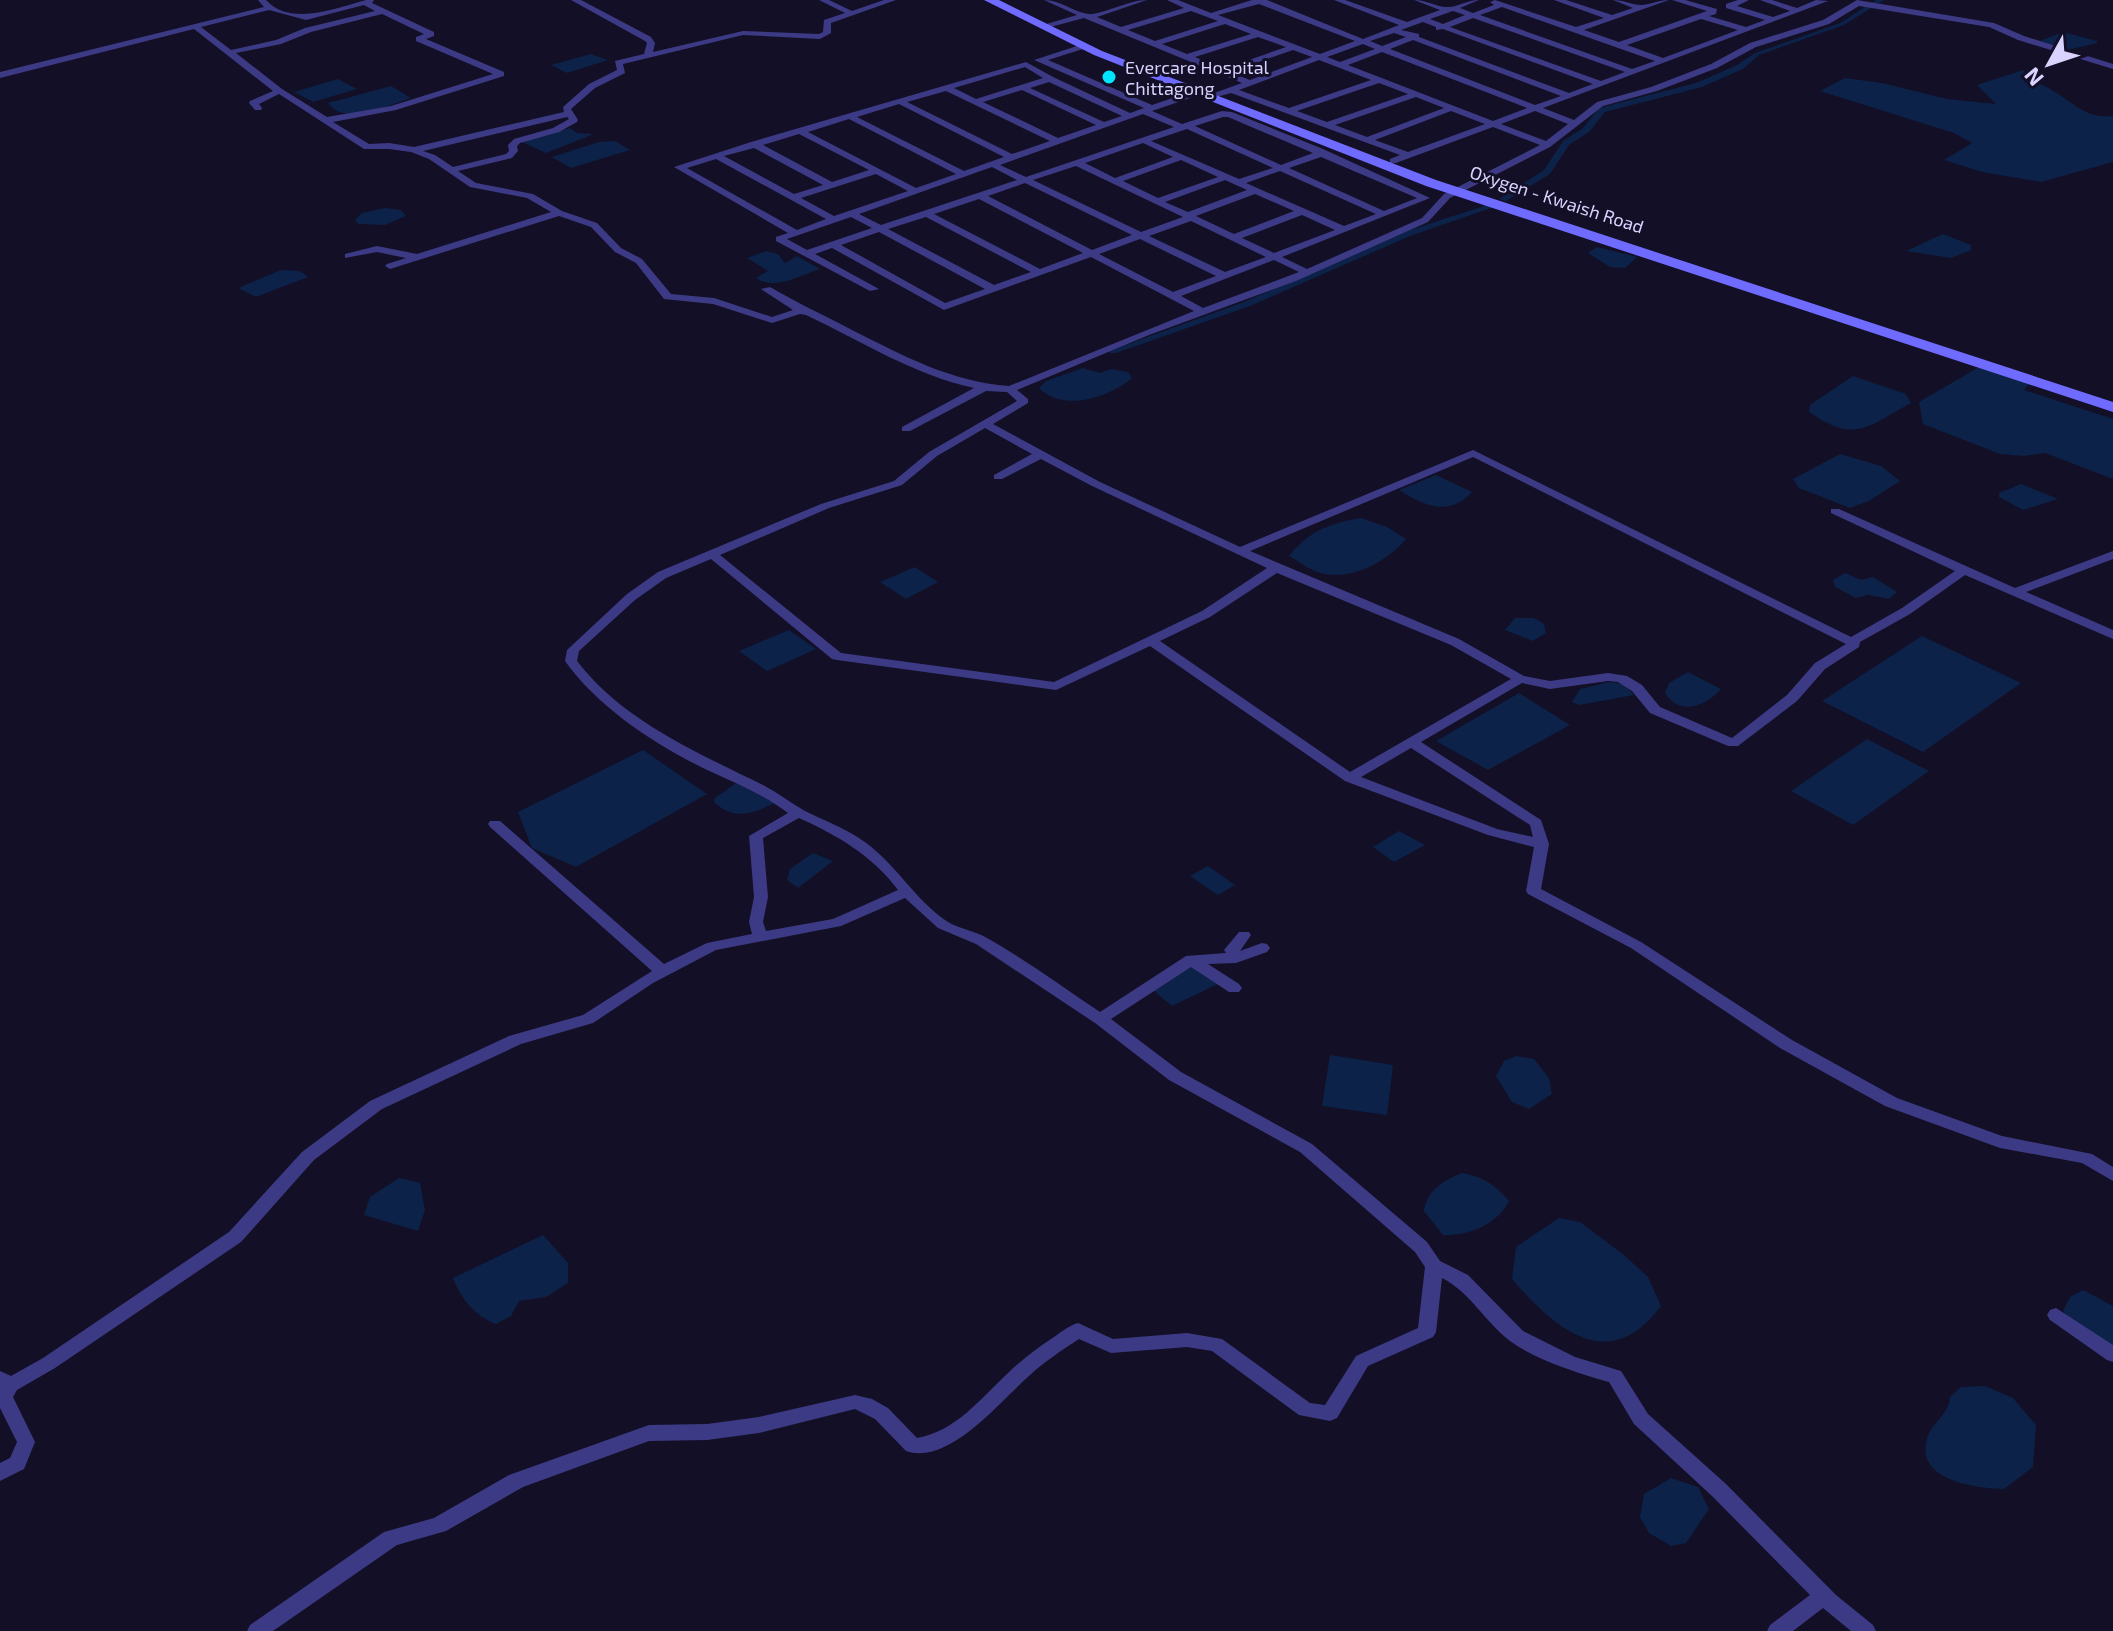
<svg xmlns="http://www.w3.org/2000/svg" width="2113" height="1631" viewBox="0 0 2113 1631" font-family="'Exo 2',sans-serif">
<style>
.water{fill:#0c2248}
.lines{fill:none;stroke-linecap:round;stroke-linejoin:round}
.canal{fill:#0c2248;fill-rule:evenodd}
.street{fill:#3d3a85;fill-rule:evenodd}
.secondary{fill:#6f6bff;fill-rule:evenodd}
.poi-dot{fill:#00e5ff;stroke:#130f26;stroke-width:3}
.labels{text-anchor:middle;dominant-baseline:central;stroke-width:6;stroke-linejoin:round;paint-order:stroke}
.far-poi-label{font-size:18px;fill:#d9d4ff;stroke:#130f26;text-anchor:start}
.far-street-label{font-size:18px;fill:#d9d4ff;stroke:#130f26}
</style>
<rect width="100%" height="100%" fill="#130f26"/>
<g class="water">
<polygon points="2063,32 2097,41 2097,43 2063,51 2040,41"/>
<polygon points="591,54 608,60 567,73 551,65"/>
<path d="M 2023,70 C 2033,84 2042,83 2055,92 C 2075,104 2087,119 2113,116 L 2113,162 L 2041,182 L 1982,172 L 1944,160 L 1972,143 L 1954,133 L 1820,91 L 1845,78 L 1882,83 L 1947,99 L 1996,104 L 1977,85 Z"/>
<polygon points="338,79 357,89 313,102 294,92"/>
<path d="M 391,86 L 411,98 C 389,105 344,127 328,103 Z"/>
<polygon points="570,128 577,133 594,134 546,153 522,142"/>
<polygon points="615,141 630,150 571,168 552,157 599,142"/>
<polygon points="385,208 401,210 406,216 385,225 358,224 355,220 362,213"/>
<polygon points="1943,234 1971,245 1971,250 1951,258 1906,251"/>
<polygon points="1597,247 1637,257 1625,268 1610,267 1588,253"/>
<path d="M 766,251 L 778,254 L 785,263 L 797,256 L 820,269 C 801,275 774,291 756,278 L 768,271 L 747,258 Z"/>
<polygon points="281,270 300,271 308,277 256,297 238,288"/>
<polygon points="1979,367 2031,382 2024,390 2113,419 2113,479 2045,453 2024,456 2000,454 1923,424 1919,402"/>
<path d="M 1083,368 L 1100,373 L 1111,369 L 1128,372 L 1132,378 C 1110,397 1063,413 1039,388 L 1046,381 Z"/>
<path d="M 1853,376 L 1906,394 L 1911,403 C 1867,427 1855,444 1809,412 L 1810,405 Z"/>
<polygon points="1840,454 1881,466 1900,481 1869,501 1850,508 1799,488 1793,479"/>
<path d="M 1436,475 L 1472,492 C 1450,517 1423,506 1399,490 Z"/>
<polygon points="2021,484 2058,499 2023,510 1999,497 1999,493"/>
<path d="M 1361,518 L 1387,527 L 1406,539 C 1387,562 1348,583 1317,572 C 1307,568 1298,561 1289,556 C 1309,531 1330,523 1361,518 Z"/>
<polygon points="915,567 938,582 906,599 880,582"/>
<polygon points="1845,573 1861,580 1873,577 1897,592 1889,599 1868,595 1856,598 1835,587 1833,580"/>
<polygon points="1515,618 1534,618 1544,624 1546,633 1533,641 1505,630"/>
<polygon points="789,630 816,649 767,671 739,651"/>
<polygon points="1922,636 2021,683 1923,752 1822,701"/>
<path d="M 1688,672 L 1721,689 C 1706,706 1680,717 1665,693 L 1669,683 Z"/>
<polygon points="1609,682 1624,684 1634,695 1579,705 1572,702 1580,689"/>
<polygon points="1519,693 1570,725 1488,770 1436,741"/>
<polygon points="1867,739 1929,771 1853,825 1791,791"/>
<polygon points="643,750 707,794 576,867 532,848 518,812"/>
<path d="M 736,783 L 775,803 C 752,814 734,821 714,802 L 715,798 Z"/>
<polygon points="1399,831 1425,845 1394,862 1373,847"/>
<polygon points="813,853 833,861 798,888 787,880 790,869"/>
<polygon points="1208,866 1235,885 1218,895 1190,876"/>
<polygon points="1191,966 1218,984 1172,1006 1153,990"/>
<polygon points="1330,1055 1393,1065 1387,1115 1322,1106"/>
<polygon points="1516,1056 1534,1059 1549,1078 1552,1094 1529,1109 1512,1102 1496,1076 1504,1061"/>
<path d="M 1462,1173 C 1484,1177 1495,1185 1509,1201 C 1497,1225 1468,1236 1443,1235 L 1424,1211 C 1426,1191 1444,1180 1462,1173 Z"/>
<polygon points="399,1178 420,1183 425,1210 418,1231 364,1215 370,1197"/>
<path d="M 1559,1218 L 1580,1222 L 1624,1255 L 1648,1277 L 1661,1306 C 1609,1376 1555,1329 1512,1279 L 1516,1247 Z"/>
<path d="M 543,1235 L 568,1263 L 568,1283 L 546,1297 L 519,1301 L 511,1316 L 496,1324 C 475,1316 461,1299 453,1278 Z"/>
<polygon points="2083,1290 2113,1306 2113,1350 2067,1318 2063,1311 2070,1297"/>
<path d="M 1985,1386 L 2013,1398 L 2036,1425 L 2033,1467 L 2004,1489 C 1977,1488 1915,1481 1927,1439 C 1931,1423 1949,1415 1950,1397 L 1961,1387 Z"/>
<polygon points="1671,1478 1698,1487 1709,1509 1686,1543 1671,1546 1649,1533 1640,1517 1644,1494"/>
</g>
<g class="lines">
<g class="canal">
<polygon points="1876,0 1884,0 1844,25 1759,55 1743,69 1702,87 1605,112 1589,132 1569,145 1550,174 1506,201 1499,199 1544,170 1563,141 1583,128 1599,108 1696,83 1737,65 1755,53 1840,23"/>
<polygon points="1490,204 1497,206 1410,236 1250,306 1116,353 1110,353 1109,351 1244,302 1404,232"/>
</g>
<g class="street">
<path d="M 258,0 L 266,0 C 290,27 337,8 366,0 L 374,0 L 372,3 L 434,32 L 434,36 L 426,39 L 504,72 L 504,76 L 396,110 L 333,122 L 369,144 L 389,143 L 414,147 L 564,112 L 563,107 L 589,84 L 617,70 L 615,61 L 644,54 L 647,43 L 645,41 L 571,0 L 581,0 L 651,37 L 655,43 L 653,52 L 743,31 L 819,34 L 823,32 L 824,20 L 845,13 L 819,0 L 829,0 L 852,11 L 884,0 L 896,0 L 831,23 L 831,33 L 820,39 L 743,35 L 623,64 L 625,73 L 595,88 L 571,109 L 578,120 L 577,122 L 559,132 L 520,143 L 517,146 L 518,151 L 512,158 L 458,171 L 476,183 L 533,194 L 562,211 L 597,223 L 621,248 L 642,259 L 671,294 L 714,298 L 772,317 L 793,310 L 761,289 L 770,287 C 797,303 824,315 852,330 C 902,355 951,382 1009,386 L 1194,311 L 1091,257 L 944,310 L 832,248 L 815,254 L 879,289 L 870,291 L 776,241 L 776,237 L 788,233 L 674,167 L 751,142 L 1026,62 L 1053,77 L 1130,113 L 1144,108 L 1034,60 L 1083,44 L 1086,44 L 1086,48 L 1048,60 L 1152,105 L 1193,91 L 1199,91 L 1199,95 L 1152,111 L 1182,124 L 1222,111 L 1232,112 L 1323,149 L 1430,198 L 1282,257 L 1307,269 L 1422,218 L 1444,194 L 1540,145 L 1493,127 L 1396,163 L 1390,163 L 1390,159 L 1400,155 L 1231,93 L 1206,100 L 1206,96 L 1242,83 L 1084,18 L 1043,29 L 1043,25 L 1077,15 L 1044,0 C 1061,0 1073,12 1088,14 C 1103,15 1128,0 1147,0 L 1097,17 L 1121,27 L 1184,8 L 1167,0 L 1178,0 L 1211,13 L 1252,0 L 1267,0 L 1363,39 L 1399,25 L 1334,0 L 1345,0 L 1407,22 L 1440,10 L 1414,0 C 1427,0 1436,7 1447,7 C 1456,8 1467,0 1479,0 L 1460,8 L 1473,13 L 1494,5 L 1490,2 L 1495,0 L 1576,27 L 1604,18 L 1554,0 L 1566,0 L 1612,15 L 1633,8 L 1613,0 C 1623,0 1633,5 1641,5 C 1649,5 1659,0 1669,0 L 1584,30 L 1619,42 L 1707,11 L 1672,0 L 1685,0 L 1717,9 L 1716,14 L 1709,16 L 1746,27 L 1765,20 L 1726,8 L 1726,4 L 1738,0 L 1749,0 L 1737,6 L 1773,17 L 1790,11 L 1760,0 L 1772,0 L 1797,8 L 1816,0 L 1828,1 L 1543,108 L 1574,120 L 1597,102 L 1651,87 L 1711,64 L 1750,43 L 1823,20 L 1857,0 L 1994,23 L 2024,36 L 2113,64 L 2113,69 L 2018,40 L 1989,27 L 1859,6 L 1829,24 L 1756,47 L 1717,68 L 1657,91 L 1603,106 L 1550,147 L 1450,198 L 1428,222 L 1296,281 L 1149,335 L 1017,390 L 1028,399 L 1028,403 L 993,424 L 1100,482 L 1240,547 L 1473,450 L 1851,637 L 1902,608 L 1955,571 L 1831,513 L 1831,509 L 1839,509 L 2015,588 L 2113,551 L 2113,559 L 2026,592 L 2113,630 L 2113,639 L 1965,575 L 1910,614 L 1860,642 L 1859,647 L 1825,669 L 1797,701 L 1738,746 L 1728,746 L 1650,713 L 1632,691 L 1618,682 L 1608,681 L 1550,689 L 1522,683 L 1421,742 L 1541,820 L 1549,844 L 1541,889 L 1641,942 L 1792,1040 L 1897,1098 L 2002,1136 L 2092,1154 L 2113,1167 L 2113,1181 L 2082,1163 L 2000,1148 L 1885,1106 L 1780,1048 L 1631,948 L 1528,894 L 1526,891 L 1534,847 L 1488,835 L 1345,781 L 1150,646 L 1056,690 L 837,660 L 832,659 L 711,559 L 666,578 L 635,600 L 579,651 L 577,661 C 623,721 698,753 763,785 C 778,793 791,803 805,811 C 823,820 842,827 859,838 C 895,861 914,900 948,922 C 960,929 975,931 987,938 C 1026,960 1063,987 1100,1012 L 1186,956 L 1226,953 L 1224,950 L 1239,932 L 1249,932 L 1251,935 L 1240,951 L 1262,943 L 1267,944 L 1270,948 L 1267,952 L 1236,963 L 1208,964 L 1239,984 L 1242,988 L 1239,992 L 1229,992 L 1191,967 L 1111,1019 L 1181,1072 L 1312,1144 L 1427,1242 L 1440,1261 L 1468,1275 L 1523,1331 L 1575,1357 L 1621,1371 L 1648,1414 L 1726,1484 L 1836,1595 L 1873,1625 L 1876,1631 L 1851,1631 L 1823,1608 L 1793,1631 L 1767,1631 L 1770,1625 L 1810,1595 L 1712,1496 L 1634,1424 L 1609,1382 C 1578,1373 1536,1360 1510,1341 C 1485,1322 1470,1292 1442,1278 L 1436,1332 L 1433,1337 L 1368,1366 L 1337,1418 L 1330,1421 L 1299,1415 L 1212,1351 L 1187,1347 L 1111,1353 L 1079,1339 C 1062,1350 1044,1362 1029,1376 C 1001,1400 949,1466 906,1451 L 875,1419 L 855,1409 L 759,1433 L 707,1440 L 649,1441 L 523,1487 L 446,1531 L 397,1545 L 273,1631 L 247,1631 L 250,1625 L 384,1532 L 434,1518 L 509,1475 L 649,1425 L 707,1424 L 759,1417 L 855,1395 L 872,1399 L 888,1408 L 917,1438 C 956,1431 979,1400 1007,1374 C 1020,1361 1036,1349 1051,1339 C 1060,1333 1068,1326 1078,1323 L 1113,1339 L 1187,1333 L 1222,1339 L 1310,1403 L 1325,1405 L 1356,1356 L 1418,1328 L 1425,1267 L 1415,1252 L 1300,1152 L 1169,1080 L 1095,1023 L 976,944 L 938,928 L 905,898 L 841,926 L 716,950 L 653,983 L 593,1023 L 521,1044 L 382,1109 L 314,1160 L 241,1242 L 55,1368 L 17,1390 L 13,1397 L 35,1442 L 24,1469 L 0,1481 L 0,1463 L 10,1458 L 17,1442 L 0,1408 L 0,1371 L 11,1376 L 43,1358 L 229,1232 L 302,1152 L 370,1101 L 509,1036 L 583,1015 L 652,971 L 490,827 L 488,824 L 490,821 L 500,821 L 664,964 L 707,943 L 752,934 L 749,922 L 754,897 L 749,836 L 788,813 C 762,793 730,781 701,767 C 651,742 597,706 565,661 L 567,650 L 627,594 L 658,572 L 821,504 L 894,481 L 929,452 L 1017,401 L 1007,392 L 986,391 L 910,431 L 902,431 L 902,427 L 974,388 C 914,375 861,341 806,315 L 800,314 L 772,323 L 713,304 L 664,299 L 636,263 L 615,252 L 591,227 L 559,216 L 390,269 L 385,266 L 387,264 L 406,258 L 377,252 L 345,258 L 345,254 L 377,246 L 417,254 L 551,212 L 527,198 L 470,187 L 429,159 L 411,152 L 389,149 L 364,149 L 279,94 L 259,104 L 262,108 L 261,110 L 255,110 L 249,103 L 250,101 L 273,91 L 194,29 L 0,78 L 0,72 L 264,7 ZM 1259,4 L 1355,41 L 1320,54 L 1218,15 ZM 364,5 L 375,11 L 305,28 L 276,40 L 231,50 L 201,27 L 269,10 L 306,20 ZM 1502,7 L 1655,61 L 1632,69 L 1480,15 ZM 1191,11 L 1218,21 L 1155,41 L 1128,30 ZM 1453,11 L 1465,15 L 1443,24 L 1430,19 ZM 382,14 L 424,34 L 416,37 L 416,41 L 493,74 L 391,106 L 327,117 L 282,89 L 236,53 L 281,44 L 311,32 ZM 1473,18 L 1625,72 L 1601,81 L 1450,27 ZM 1701,19 L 1738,30 L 1663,58 L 1627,45 ZM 1423,22 L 1436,27 L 1436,30 L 1443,29 L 1593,84 L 1569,93 L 1419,37 L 1419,34 L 1401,30 ZM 1225,24 L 1251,34 L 1187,54 L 1162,44 ZM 1394,33 L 1406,37 L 1382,46 L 1370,41 ZM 1258,37 L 1286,47 L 1223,69 L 1195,57 ZM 1413,40 L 1561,96 L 1535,105 L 1390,49 ZM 1363,44 L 1375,49 L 1340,62 L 1327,57 ZM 1293,50 L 1312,57 L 1250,80 L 1230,72 ZM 1382,52 L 1527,108 L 1493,121 L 1348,65 ZM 1319,60 L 1371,80 L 1289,108 L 1239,90 ZM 1025,67 L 1043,78 L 976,99 L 954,88 ZM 1049,82 L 1122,116 L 1104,122 L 1030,88 ZM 1379,83 L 1408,94 L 1327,122 L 1297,111 ZM 1022,90 L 1096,125 L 1058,138 L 983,102 ZM 946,91 L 1050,141 L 1012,154 L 907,102 ZM 1416,97 L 1444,108 L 1367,137 L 1335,125 ZM 899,104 L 1004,157 L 964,171 L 857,117 ZM 1451,111 L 1485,124 L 1408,152 L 1375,140 ZM 1535,111 L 1568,124 L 1546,141 L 1501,124 ZM 1143,114 L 1174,127 L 1026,177 L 1000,165 ZM 567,117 L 569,119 L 553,128 L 514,139 L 508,145 L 509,151 L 506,154 L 453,167 L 435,155 L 423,151 ZM 1223,117 L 1228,117 L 1313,153 L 1281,165 L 1195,126 ZM 849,119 L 956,174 L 916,188 L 808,132 ZM 1187,129 L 1273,168 L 1239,179 L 1151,141 ZM 799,134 L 869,170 L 832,182 L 763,145 ZM 1143,143 L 1173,157 L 1115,178 L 1085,163 ZM 754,148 L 823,185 L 794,194 L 724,156 ZM 1321,157 L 1417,198 L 1384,211 L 1289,168 ZM 716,159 L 826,219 L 797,230 L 687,168 ZM 1181,160 L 1218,177 L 1158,198 L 1123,181 ZM 1076,166 L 1183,217 L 1141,232 L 1033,180 ZM 992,167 L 1017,180 L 881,225 L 859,214 ZM 1280,171 L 1376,214 L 1344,226 L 1246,183 ZM 876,174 L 908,191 L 834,216 L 801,198 ZM 1225,180 L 1247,190 L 1188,212 L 1165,202 ZM 1025,183 L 1132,235 L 1092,250 L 988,196 ZM 1255,194 L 1294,211 L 1234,234 L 1196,216 ZM 979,199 L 1083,253 L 1040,269 L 934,214 ZM 1302,215 L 1335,230 L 1274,253 L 1242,238 ZM 851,217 L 872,228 L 807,250 L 787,239 ZM 926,217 L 1031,272 L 994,285 L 888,229 ZM 1191,221 L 1266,257 L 1225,272 L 1149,236 ZM 879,232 L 985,289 L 945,303 L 841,245 ZM 1140,239 L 1216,276 L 1173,292 L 1099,254 ZM 1274,260 L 1299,272 L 1203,308 L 1181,296 ZM 985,428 L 1032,454 L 994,475 L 994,479 L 1002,479 L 1041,459 L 1092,486 L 1267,568 L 1202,611 L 1054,682 L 841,653 L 720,555 L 829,508 L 902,485 L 937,456 ZM 1473,457 L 1846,644 L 1815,663 L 1787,695 L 1732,738 L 1660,707 L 1642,685 L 1627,676 L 1608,673 L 1550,681 L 1524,676 L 1459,639 L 1250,551 ZM 1277,573 L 1451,645 L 1511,679 L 1350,772 L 1160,641 L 1210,617 ZM 1411,748 L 1530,825 L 1533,837 L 1497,829 L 1361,777 ZM 799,818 C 837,835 873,856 898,890 L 833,919 L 766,931 L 763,922 L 768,897 L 763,838 Z"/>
<polygon points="2056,1308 2113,1345 2113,1362 2107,1360 2050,1320 2047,1315 2050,1310"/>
</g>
<polygon class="secondary" points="984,0 999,0 1102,51 1436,180 2113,402 2113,412 1426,186 1094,55"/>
</g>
<circle class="poi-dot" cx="1109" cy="77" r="8"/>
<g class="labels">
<g class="far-poi-label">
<text x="1125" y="67">Evercare Hospital<tspan x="1125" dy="21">Chittagong</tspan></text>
</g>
<g class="far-street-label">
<text transform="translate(1557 199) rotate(18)">Oxygen - Kwaish Road</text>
</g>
</g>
<g transform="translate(2049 64) rotate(230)" stroke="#130f26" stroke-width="6" paint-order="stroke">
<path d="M0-6L14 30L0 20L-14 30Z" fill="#d9d4ff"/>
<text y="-12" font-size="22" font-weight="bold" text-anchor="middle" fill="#d9d4ff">N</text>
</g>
</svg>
